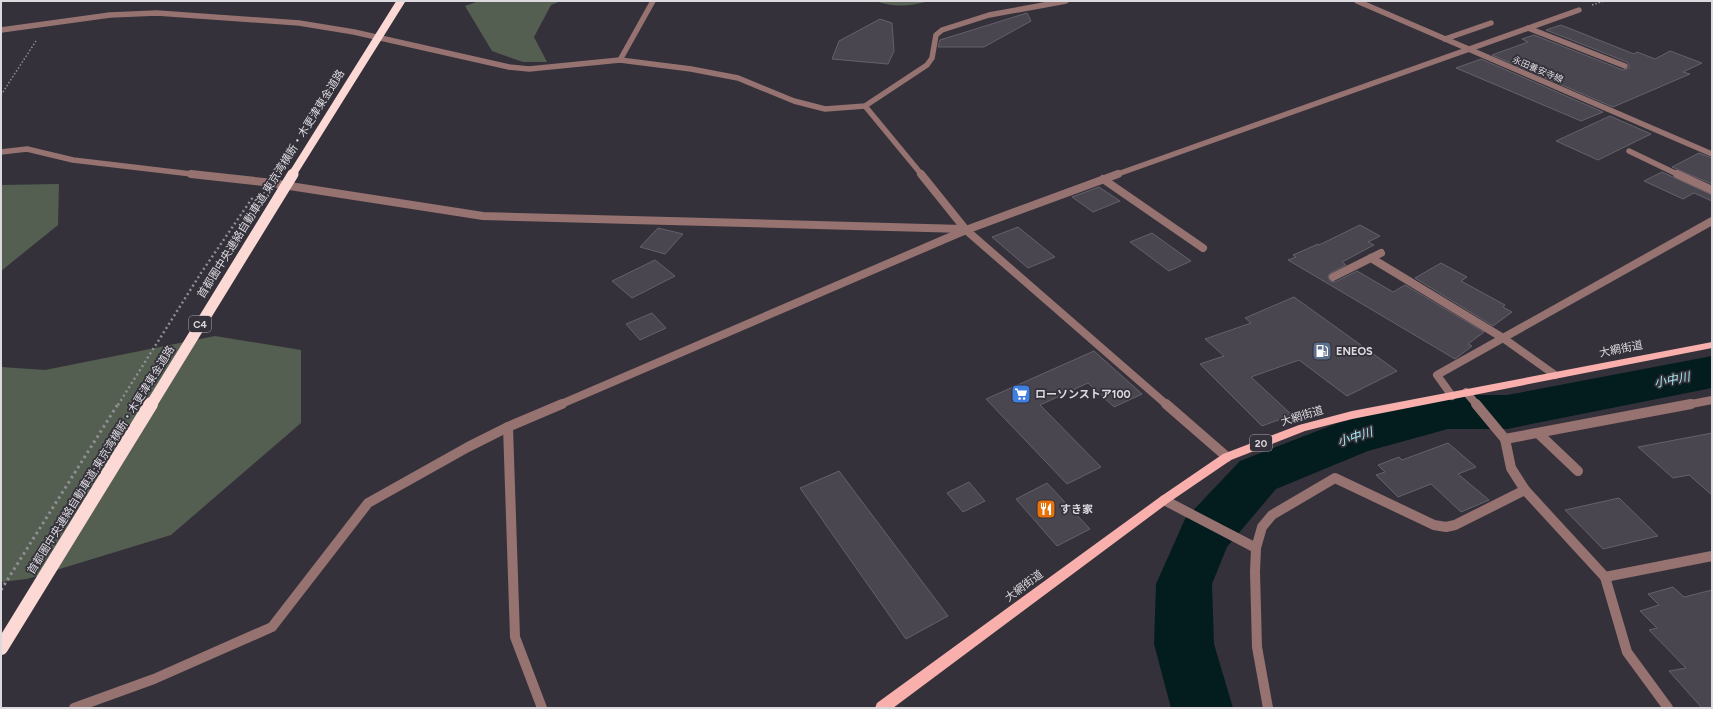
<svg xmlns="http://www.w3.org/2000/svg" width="1713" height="709" viewBox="0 0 1713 709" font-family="Figtree,'Noto Sans JP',sans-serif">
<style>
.green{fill:#545f52}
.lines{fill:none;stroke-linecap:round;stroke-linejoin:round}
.river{fill:#031d1f;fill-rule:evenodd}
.building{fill:#49464f;stroke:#64616b}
.path-far2{stroke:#908e94;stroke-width:1.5;stroke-dasharray:1.5 2;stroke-linecap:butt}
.path-far1{stroke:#908e94;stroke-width:2.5;stroke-dasharray:2 3;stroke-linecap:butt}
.path{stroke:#908e94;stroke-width:3;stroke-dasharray:2.5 3.5;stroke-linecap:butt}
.service-far1{stroke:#967270;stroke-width:5.5}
.service{stroke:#967270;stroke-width:10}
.minor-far2{stroke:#967270;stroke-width:5.5}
.minor-far1{stroke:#967270;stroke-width:8}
.minor{stroke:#967270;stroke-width:10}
.tertiary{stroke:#967270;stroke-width:5.5}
.primary{fill:#f9b0ac;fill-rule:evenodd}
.motorway-bridge-far2{stroke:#fdd9d6;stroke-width:8}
.motorway-bridge-far1{stroke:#fdd9d6;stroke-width:11}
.motorway-bridge{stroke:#fdd9d6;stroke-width:14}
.labels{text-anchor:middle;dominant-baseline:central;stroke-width:3.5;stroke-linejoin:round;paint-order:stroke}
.far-street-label{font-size:9px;fill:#dcdadf;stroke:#34313a}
.shield{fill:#34313a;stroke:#aaa7ae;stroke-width:1}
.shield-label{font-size:10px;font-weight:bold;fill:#dcdadf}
.street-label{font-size:11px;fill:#dcdadf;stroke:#34313a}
.poi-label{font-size:11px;font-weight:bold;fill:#dcdadf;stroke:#34313a;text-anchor:start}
.water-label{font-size:12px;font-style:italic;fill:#a6ecf4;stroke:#34313a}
</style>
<rect width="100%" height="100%" fill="#34313a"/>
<g class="green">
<polygon points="479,1 561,1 551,5 534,37 547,62 523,62 492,51 465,6"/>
<path d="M 875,1 L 930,1 C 910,6 895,8 875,1 Z"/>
<polygon points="59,184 58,225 1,271 1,185"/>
<polygon points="215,336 301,350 301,423 171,535 27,579 1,582 1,367 45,370"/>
</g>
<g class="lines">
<polygon class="river" points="1712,356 1712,388 1507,429 1448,429 1368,451 1276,489 1227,547 1212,584 1214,644 1233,708 1171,708 1154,644 1156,584 1185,519 1240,461 1338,423 1448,395 1507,395"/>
</g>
<g class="building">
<polygon points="1027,13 1031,21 984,47 938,47 940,40"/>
<polygon points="880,19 892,23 894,51 888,64 832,59 839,41"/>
<polygon points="1561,25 1634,54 1637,52 1655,59 1670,51 1702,63 1683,72 1690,74 1613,107 1492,55 1528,42 1522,39 1534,35 1623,70 1629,68 1629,65 1627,62 1546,30"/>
<polygon points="1481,59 1603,112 1581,121 1456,68"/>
<polygon points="1610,116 1651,134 1598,160 1556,141"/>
<polygon points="1699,153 1712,158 1712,184 1672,167"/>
<polygon points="1662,172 1712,195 1712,201 1694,193 1683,199 1644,181"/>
<polygon points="1099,187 1120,201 1093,212 1072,197"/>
<polygon points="1360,225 1380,236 1368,242 1374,245 1342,262 1346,265 1329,274 1328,277 1330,281 1335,282 1357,271 1393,292 1405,285 1484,332 1468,344 1472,346 1455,359 1288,260 1296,257 1293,255 1318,244 1319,245"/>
<polygon points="1018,227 1055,257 1028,268 992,237"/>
<polygon points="658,228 683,234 665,254 640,247"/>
<polygon points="1152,233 1191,261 1169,271 1130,242"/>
<polygon points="655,260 675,276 632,298 612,281"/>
<polygon points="1441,263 1467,277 1461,281 1505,305 1503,307 1512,312 1493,326 1415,278"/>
<polygon points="1294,297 1397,371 1347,396 1299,360 1251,377 1292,415 1262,426 1200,364 1224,356 1205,339 1251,323 1245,318"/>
<polygon points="652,313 666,328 640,340 626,324"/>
<polygon points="1094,351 1142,394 1114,407 1088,383 1040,405 1101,467 1067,484 986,399"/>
<polygon points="1712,433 1712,495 1689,475 1673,478 1638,447"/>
<polygon points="1448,443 1476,467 1458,474 1489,500 1461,512 1431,484 1398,497 1376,475 1385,472 1378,465 1399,457 1402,460"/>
<polygon points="839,471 948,616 906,639 800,488"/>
<polygon points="969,482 985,501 963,512 947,493"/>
<polygon points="1047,483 1090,529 1057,546 1016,499"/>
<polygon points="1619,498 1658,536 1603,549 1565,510"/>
<polygon points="1673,587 1684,597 1712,590 1712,708 1702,708 1669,671 1686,668 1649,630 1657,628 1640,611 1659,605 1648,594"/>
</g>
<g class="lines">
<g class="path-far2">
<polyline points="1592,5 1604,1"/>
<polyline points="1,95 36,41"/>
</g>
<polyline class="path-far1" points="118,405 201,273 253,197"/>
<polyline class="path" points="1,590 118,404"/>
<polyline class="service-far1" points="1445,39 1491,23"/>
<polyline class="service" points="1538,433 1578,471"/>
<g class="minor-far2">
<polyline points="1528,28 1625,66"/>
<polyline points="1,30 110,15 157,13 299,23 354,32 509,67 529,69 620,60 691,69 738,78 794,101 825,109 865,106 927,65 932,58 936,35 942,30 989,15 1066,1"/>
<polyline points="620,60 653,1"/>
<polyline points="865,106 922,175"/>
<polyline points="1629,151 1679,175"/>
<polyline points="1,152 27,149 73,160 200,175"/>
<polyline points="1115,175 1579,10"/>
</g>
<g class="minor-far1">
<polyline points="191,174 264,182 483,216 963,229"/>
<polyline points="921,174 966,230 1167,405"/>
<polyline points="1677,174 1712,190"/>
<polyline points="1103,179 1203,248"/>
<polyline points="1371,258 1503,338 1555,375"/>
<polyline points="1333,277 1381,253"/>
<polyline points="1466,392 1477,405"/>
<polyline points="1452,396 1437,375 1712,221"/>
<polyline points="559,405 966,230 1118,174"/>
<polyline points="1686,405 1712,400"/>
</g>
<g class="minor">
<polyline points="1166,404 1227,457"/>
<polyline points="1476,404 1505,439 1511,468 1525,490 1605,577 1627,652 1668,708"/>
<polyline points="508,427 515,637 542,708"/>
<polyline points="1505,439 1691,404"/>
<polyline points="1164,500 1256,548"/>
<polyline points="1605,577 1712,556"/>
<polyline points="74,708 154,679 272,627 368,503 468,447 508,427 562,404"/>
<polyline points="1268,708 1257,647 1255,572 1256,548 1262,527 1272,515 1335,478 1434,525 1446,527 1455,525 1525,490"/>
</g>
<polyline class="tertiary" points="1357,1 1712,154"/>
<polygon class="primary" points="1712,342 1712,348 1352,419 1305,431 1231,460 1168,503 893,708 875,708 877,703 1160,497 1223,454 1299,425 1352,411"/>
<polyline class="motorway-bridge-far2" points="292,175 401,1"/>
<polyline class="motorway-bridge-far1" points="151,405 293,174"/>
<polyline class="motorway-bridge" points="1,648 151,404"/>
</g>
<defs>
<g id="fuel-square" transform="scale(1)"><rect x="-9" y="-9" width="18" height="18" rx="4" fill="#5c6f8a" stroke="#34313a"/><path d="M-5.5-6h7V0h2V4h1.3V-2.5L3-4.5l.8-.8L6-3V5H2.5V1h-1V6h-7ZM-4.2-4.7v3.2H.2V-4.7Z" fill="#fff"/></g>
<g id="supermarket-square" transform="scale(1)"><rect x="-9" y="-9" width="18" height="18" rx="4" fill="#3f7fe0" stroke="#34313a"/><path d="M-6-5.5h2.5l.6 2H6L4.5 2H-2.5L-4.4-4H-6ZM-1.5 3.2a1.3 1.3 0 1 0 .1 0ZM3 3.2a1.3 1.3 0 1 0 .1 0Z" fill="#fff"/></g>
<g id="restaurant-square" transform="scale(1)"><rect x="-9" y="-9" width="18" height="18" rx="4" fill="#e8710a" stroke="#34313a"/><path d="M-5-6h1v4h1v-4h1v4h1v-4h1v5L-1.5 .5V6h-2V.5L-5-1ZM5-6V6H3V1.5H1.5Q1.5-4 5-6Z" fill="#fff"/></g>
</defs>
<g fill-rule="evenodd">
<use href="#fuel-square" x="1322" y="351"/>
<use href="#supermarket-square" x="1021" y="394"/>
<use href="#restaurant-square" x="1046" y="509"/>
</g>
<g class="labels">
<g class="far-street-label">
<text transform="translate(1538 69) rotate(23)">永田養安寺線</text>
</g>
<g class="shield">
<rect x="189" y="316" width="22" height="16" rx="3"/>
<rect x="1250" y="435" width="22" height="16" rx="3"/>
</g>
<g class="shield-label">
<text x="200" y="324">C4</text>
<text x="1261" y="443">20</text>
</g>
<g class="street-label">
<text transform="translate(271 184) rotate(-58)">首都圏中央連絡自動車道;東京湾横断・木更津東金道路</text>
<text transform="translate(1621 349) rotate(-11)">大網街道</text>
<text transform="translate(1302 416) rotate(-17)">大網街道</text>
<text transform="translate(101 460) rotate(-58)">首都圏中央連絡自動車道;東京湾横断・木更津東金道路</text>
<text transform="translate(1024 586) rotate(-37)">大網街道</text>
</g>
<g class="poi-label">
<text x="1336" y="351">ENEOS</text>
<text x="1035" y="394">ローソンストア100</text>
<text x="1060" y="509">すき家</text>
</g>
<g class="water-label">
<text transform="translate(1672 380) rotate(-11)">小中川</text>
<text transform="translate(1355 437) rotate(-18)">小中川</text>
</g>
</g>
<rect width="1713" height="709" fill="none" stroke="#dcdadf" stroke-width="4"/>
</svg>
